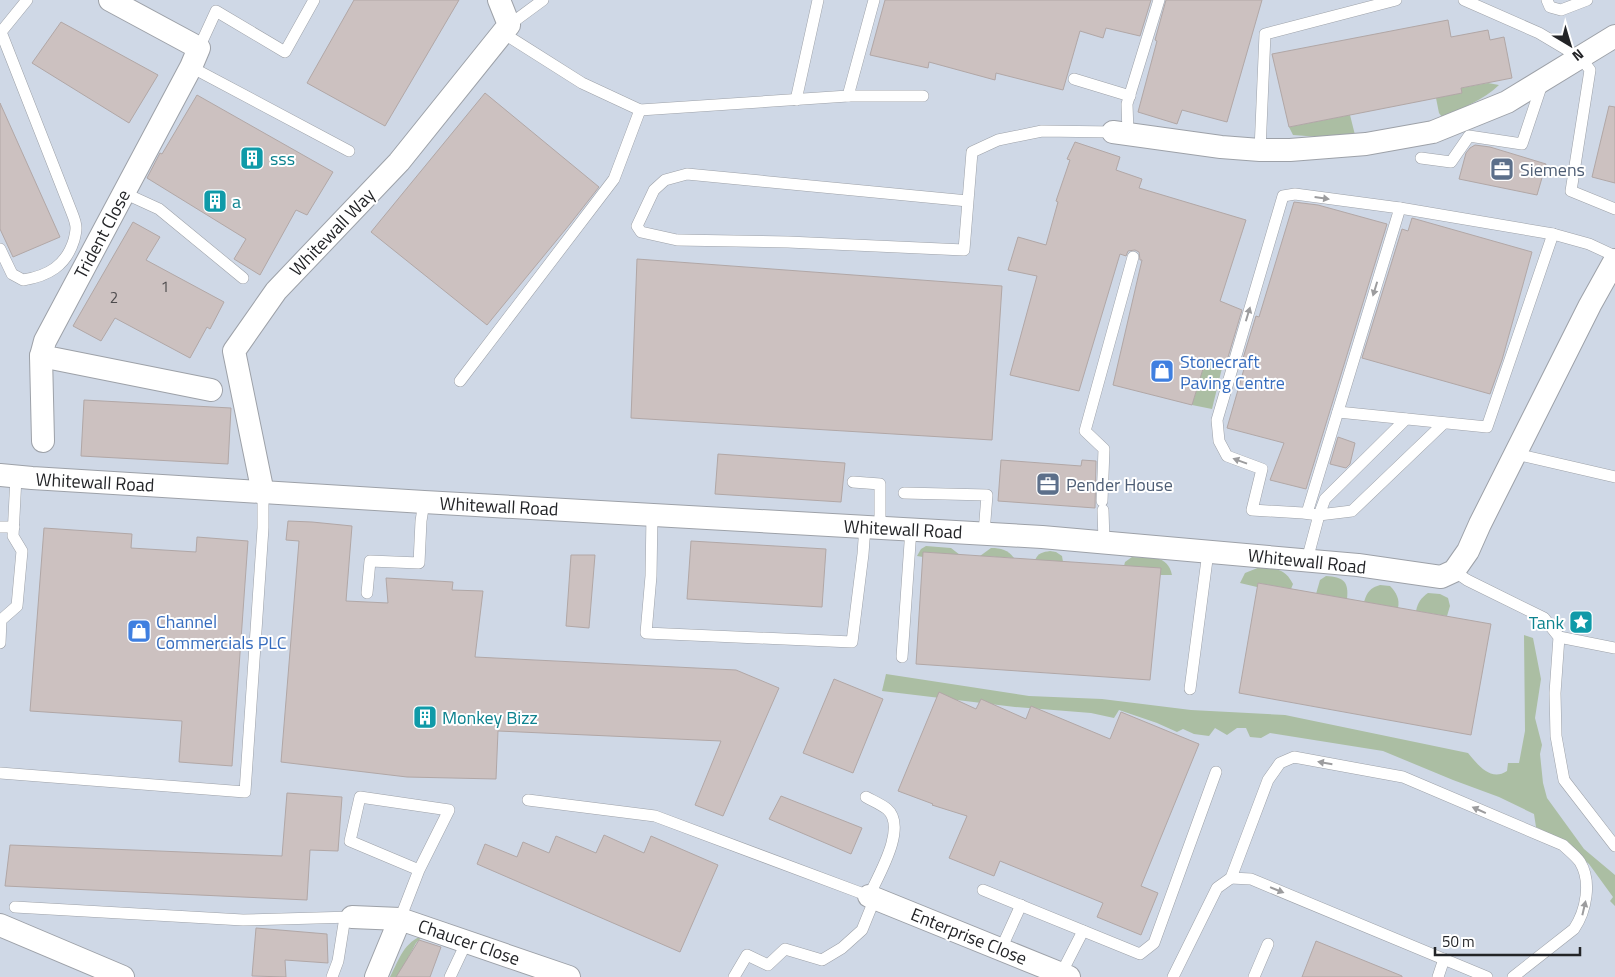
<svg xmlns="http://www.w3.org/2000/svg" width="1615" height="977" viewBox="0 0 1615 977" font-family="'Titillium Web',sans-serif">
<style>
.built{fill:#cfd8e6}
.green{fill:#abbea3}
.building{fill:#ccc1c0;stroke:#b1a7a6}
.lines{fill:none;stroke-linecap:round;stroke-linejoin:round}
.lane-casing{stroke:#9da1a8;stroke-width:12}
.street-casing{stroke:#9da1a8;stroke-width:24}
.lane{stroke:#fff;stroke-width:11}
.street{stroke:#fff;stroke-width:22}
.oneway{fill:#9c9c9e}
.labels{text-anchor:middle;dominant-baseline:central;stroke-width:4;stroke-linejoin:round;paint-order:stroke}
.number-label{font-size:15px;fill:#4d4b4d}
.culture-label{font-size:18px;fill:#0d838f;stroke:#fff;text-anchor:start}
.service-label{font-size:18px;fill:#4e5e75;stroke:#fff;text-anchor:start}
.street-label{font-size:18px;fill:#232427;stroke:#fff}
.shop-label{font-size:18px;fill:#366cbe;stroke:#fff;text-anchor:start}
</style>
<rect width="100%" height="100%" fill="#dee3eb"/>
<rect class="built" x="0" y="0" width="1615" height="977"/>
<g class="green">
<path d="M 1488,83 L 1499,85 C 1484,100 1462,108 1442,117 L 1439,113 L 1436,98 L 1461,93 L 1461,88 Z"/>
<polygon points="1350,115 1355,135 1333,138 1293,135 1289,127"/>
<polygon points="1206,359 1223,364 1212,409 1192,405"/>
<polygon points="926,546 951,548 960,555 923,552 923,557 917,556 921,549"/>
<path d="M 991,548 C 1001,548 1008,550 1014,558 L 980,556 Z"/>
<path d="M 1050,551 L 1056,552 L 1062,556 L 1063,562 L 1035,560 C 1038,553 1043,552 1050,551 Z"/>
<path d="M 1132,557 C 1149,558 1168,554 1172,575 L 1160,575 L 1124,566 L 1125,562 Z"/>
<path d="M 1260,567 C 1276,569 1285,568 1293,584 L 1291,589 L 1258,583 L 1257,587 L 1240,583 L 1245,573 Z"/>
<path d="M 1326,576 C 1343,577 1349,581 1347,599 L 1316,594 L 1320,580 Z"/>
<path d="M 1380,585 L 1390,586 C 1396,592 1400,599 1398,608 L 1364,602 C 1367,592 1370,588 1380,585 Z"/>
<path d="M 1428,593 L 1440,594 L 1448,598 L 1450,606 L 1447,616 L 1416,611 C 1418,602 1421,598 1428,593 Z"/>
<path d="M 1524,635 L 1533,638 L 1541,679 L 1535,718 L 1542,745 L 1540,754 L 1543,783 L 1547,798 L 1584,849 L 1615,875 L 1615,906 L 1610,901 L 1613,897 L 1589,864 L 1563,841 L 1536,827 L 1534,814 L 1499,797 L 1453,780 L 1383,751 L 1270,733 L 1261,738 L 1250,737 L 1246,728 L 1237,728 L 1227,735 L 1215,728 L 1209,736 L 1194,734 L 1183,729 L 1177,732 L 1157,723 L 1119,710 L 1114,718 L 1091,713 L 1015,707 L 882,691 L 886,674 L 1029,696 L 1102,699 L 1191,710 L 1285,715 L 1468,753 C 1478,765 1491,782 1507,771 L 1508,763 L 1519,763 L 1525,731 Z"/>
<path d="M 425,934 L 416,943 L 398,977 L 390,977 C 400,958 403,943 425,934 Z"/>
</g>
<g class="building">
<polygon points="354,0 459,0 385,126 307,83"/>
<polygon points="885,0 1151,0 1140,36 1106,28 1103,38 1080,31 1063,90 996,73 995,80 929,62 928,68 870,55"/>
<polygon points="1166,0 1262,0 1227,122 1182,110 1177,124 1138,112 1157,41 1155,40"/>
<polygon points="1448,20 1451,37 1488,30 1490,40 1504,37 1512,78 1461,88 1462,93 1289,127 1272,54"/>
<polygon points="61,22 158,75 129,123 32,63"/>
<polygon points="485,93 599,187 570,224 487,325 371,232"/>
<polygon points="197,95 333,172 307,215 296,210 260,275 234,259 246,239 147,178 160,153 162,154"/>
<polygon points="0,103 60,237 13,257 0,229"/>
<polygon points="1609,106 1615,107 1615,183 1592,177"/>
<polygon points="1075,142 1120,157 1116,170 1142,179 1139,188 1246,220 1220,301 1242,310 1226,364 1206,359 1192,405 1113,385 1142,260 1140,260 1139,252 1135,250 1128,251 1126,256 1120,254 1079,391 1010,375 1037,276 1008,270 1018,237 1046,245 1058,202 1056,201 1070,160 1067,159"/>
<polygon points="1475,145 1490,147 1546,164 1537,195 1459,179 1466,153 1470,148"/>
<polygon points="1294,202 1318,205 1387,224 1306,489 1270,480 1284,443 1227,428 1244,369 1240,368 1256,316 1259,317"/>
<polygon points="1412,218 1532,252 1502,360 1490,394 1362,358 1402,229 1408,231"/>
<polygon points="133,222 160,237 146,260 224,302 210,329 207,327 190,358 115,318 101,341 73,326"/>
<polygon points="637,259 1002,286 992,440 631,418"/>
<polygon points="84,400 231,408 228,464 81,456"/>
<polygon points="1338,437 1355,443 1350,464 1346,468 1330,464"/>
<polygon points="718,454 845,463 841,502 715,494"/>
<polygon points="1001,460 1081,466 1082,460 1096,461 1095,508 998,501"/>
<polygon points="288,521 312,522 352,526 346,601 388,603 386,578 453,582 452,590 483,591 475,657 736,670 779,688 723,816 695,805 721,741 498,731 496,779 407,777 281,762 299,541 286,540"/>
<polygon points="44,528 132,534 131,548 196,552 197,537 248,541 232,766 179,762 182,721 30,711"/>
<polygon points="691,541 826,549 822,607 687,599"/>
<polygon points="923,552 1161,568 1150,680 916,664"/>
<polygon points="571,555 595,555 589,628 566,626"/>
<polygon points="1258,583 1491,624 1471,735 1239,693"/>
<polygon points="834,679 883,699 853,773 803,753"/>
<polygon points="939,692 976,709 981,699 1026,719 1031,706 1110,739 1121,712 1199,744 1141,886 1158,893 1141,935 1097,917 1103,903 1000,861 994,876 949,858 967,816 932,805 933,804 898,791"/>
<polygon points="287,793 342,797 338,851 310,850 307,900 5,886 10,845 282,856"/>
<polygon points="781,796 862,828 851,854 769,819"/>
<polygon points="604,835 644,853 651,836 718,865 680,952 477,864 485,844 517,857 523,842 549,853 556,836 596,853"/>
<polygon points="256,928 327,934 328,963 285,960 286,977 252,976"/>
<polygon points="419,940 441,947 430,977 396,977"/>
<polygon points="1316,941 1402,976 1402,977 1302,977"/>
</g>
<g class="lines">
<g class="lane-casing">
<g id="lane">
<polyline points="1464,0 1539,33 1581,58 1590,70 1571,191 1615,209"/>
<polyline points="1547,0 1550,7 1561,10 1587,0"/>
<polyline points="509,25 543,0"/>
<polyline points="503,33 582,83 640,110 848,96 874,0"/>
<polyline points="199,48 216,11 285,52 314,0"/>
<polyline points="191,67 349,151"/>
<polyline points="1074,79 1130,96"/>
<polyline points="848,96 923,96"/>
<polyline points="796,100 818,0"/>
<polyline points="1128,133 1127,104 1159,0"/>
<polyline points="1260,150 1265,34 1396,0"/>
<polyline points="1421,158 1451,162 1469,136 1522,144 1543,81"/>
<polyline points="124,193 159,209 243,278"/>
<polyline points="968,201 687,174 665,180 654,190 637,226 641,232 677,240 788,242 964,250 972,152 998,140 1042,131 1113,132"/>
<polyline points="1553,234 1589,244 1615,256"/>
<path d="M 0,249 L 12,274 L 23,280 C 48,276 66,266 74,240 C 75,236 76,232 76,228 C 76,223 74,218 72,213 L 1,32 L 27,0"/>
<polyline points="460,381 614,179 640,110"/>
<polyline points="1338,412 1487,427 1553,234 1400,208"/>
<polyline points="1406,419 1325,499 1319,515 1352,511 1444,423"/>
<polyline points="1516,454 1615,477"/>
<polyline points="853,482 880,484 880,527"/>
<polyline points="904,493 987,495 984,533"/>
<polyline points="1102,501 1104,449 1085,431 1133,257"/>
<polyline points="1103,510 1104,542"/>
<polyline points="652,515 651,576 646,633 852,642 863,554 865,526"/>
<polyline points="0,527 14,527"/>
<polyline points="1307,560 1319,515 1303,513 1252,510 1262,469 1227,456 1219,441 1217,420 1283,196 1295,194 1400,208 1307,513"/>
<polyline points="1454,571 1467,580 1544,618 1559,637 1555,693 1556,736 1564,780 1615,846"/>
<polyline points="367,593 370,561 419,563 421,521 424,502"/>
<polyline points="1559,637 1615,648"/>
<polyline points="0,643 1,620 17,606 22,551 13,536 16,477"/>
<polyline points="902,657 911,529"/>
<polyline points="1190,689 1208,552"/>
<polyline points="0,773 245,792 263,528 263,493"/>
<path d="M 528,800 L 655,816 L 869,896 C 878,876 908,827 887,809 C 881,804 873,801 866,797"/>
<polyline points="1231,878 1251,879 1487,977"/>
<polyline points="983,890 1140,954 1154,943 1216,772"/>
<polyline points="15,907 243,920 352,917"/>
<polyline points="400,919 419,870 449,810 360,797 350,841 419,870"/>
<polyline points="1001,949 1021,905"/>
<polyline points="1061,974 1083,931"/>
<polyline points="332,977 338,961 345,917"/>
<polyline points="450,977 467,941"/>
<polyline points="734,977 747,955 768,965 785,949 822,960 842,948 862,930 875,898"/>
<path d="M 1173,977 L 1217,888 L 1231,878 L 1268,780 L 1280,763 L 1294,757 L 1403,777 L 1563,845 C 1568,850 1576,856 1580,862 C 1592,882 1586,911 1574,929 L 1513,977"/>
<polyline points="1254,977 1268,944"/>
<polyline points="1438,977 1444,959"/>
</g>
</g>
<g class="street-casing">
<g id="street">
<polyline points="110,0 199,48 191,67 45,341 41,356 211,390"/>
<polyline points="1113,132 1221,147 1260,150 1290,150 1366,144 1433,132 1507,102 1615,36"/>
<polyline points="41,356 43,441"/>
<polyline points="0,475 32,478 424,502 1042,537 1358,565 1441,577 1454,571 1468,551 1480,524 1590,305 1615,260"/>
<polyline points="263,493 234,351 276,291 399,162 509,25 499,0"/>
<polyline points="869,896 1069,977"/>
<polyline points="352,917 400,919"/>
<polyline points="0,925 123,977"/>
<polyline points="376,977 400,919 569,977"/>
</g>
</g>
<use href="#lane" class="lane"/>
<use href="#street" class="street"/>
</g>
<defs><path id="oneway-solid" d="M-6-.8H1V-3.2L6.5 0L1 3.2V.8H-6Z" transform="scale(1.25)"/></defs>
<g class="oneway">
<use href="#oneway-solid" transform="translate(1322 198) rotate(8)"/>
<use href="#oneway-solid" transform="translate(1375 289) rotate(107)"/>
<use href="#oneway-solid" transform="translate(1248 314) rotate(-73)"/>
<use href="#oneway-solid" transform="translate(1240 461) rotate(-160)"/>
<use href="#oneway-solid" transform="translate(1325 763) rotate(-170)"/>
<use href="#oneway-solid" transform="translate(1479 810) rotate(-156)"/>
<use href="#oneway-solid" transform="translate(1277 890) rotate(22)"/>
<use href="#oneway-solid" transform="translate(1584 908) rotate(-77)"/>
</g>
<defs>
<g id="building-square" transform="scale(1.25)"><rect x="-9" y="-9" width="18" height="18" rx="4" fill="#0f9aa8" stroke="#fff"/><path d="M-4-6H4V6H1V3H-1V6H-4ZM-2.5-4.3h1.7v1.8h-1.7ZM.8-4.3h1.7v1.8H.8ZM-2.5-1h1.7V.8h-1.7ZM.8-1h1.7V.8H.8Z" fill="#fff"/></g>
<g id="office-square" transform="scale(1.25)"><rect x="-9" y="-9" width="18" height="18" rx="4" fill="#5c6f8a" stroke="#fff"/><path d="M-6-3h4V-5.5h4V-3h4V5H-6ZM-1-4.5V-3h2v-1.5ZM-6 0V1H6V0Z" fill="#fff"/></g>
<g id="shop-square" transform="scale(1.25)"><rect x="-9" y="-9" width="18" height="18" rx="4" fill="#3f7fe0" stroke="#fff"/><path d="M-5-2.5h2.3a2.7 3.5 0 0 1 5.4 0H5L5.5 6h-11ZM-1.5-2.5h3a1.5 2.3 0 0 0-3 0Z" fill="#fff"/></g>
<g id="sight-square" transform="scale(1.25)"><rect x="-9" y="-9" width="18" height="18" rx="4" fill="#0f9aa8" stroke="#fff"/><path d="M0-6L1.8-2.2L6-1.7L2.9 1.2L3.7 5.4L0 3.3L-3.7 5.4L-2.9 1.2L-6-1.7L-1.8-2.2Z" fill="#fff"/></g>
</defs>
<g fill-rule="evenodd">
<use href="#building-square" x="252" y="158"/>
<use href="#office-square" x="1502" y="169"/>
<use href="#building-square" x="215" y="201"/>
<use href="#shop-square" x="1162" y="371"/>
<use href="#office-square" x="1048" y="484"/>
<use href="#sight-square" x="1581" y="622"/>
<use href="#shop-square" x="139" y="631"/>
<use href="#building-square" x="425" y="717"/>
</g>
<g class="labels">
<g class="number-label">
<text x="165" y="286">1</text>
<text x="114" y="297">2</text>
</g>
<g class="culture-label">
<text x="270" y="158">sss</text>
<text x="232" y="201">a</text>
<text x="1564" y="622" text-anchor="end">Tank</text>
<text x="442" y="717">Monkey Bizz</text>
</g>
<g class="service-label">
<text x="1520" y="169">Siemens</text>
<text x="1066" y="484">Pender House</text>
</g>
<g class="street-label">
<text transform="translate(332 232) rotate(-46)">Whitewall Way</text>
<text transform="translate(102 234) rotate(-62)">Trident Close</text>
<text transform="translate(95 482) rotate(3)">Whitewall Road</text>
<text transform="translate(499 506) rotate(3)">Whitewall Road</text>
<text transform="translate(903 529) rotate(3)">Whitewall Road</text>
<text transform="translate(1307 561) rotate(6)">Whitewall Road</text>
<text transform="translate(969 936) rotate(22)">Enterprise Close</text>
<text transform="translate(469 942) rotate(19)">Chaucer Close</text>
</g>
<g class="shop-label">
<text x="1180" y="361">Stonecraft<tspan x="1180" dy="21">Paving Centre</tspan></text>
<text x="156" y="621">Channel<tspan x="156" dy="21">Commercials PLC</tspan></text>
</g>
</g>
<g transform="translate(1570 45) rotate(142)" stroke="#ffffff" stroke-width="4" paint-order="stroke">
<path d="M0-4L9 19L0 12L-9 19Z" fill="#232427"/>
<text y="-8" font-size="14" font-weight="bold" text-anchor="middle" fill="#232427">N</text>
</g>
<path d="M1435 947v8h145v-8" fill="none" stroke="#232427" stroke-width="2.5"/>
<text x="1442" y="947" font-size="15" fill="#232427" stroke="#ffffff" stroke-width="4" paint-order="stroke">50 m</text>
</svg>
